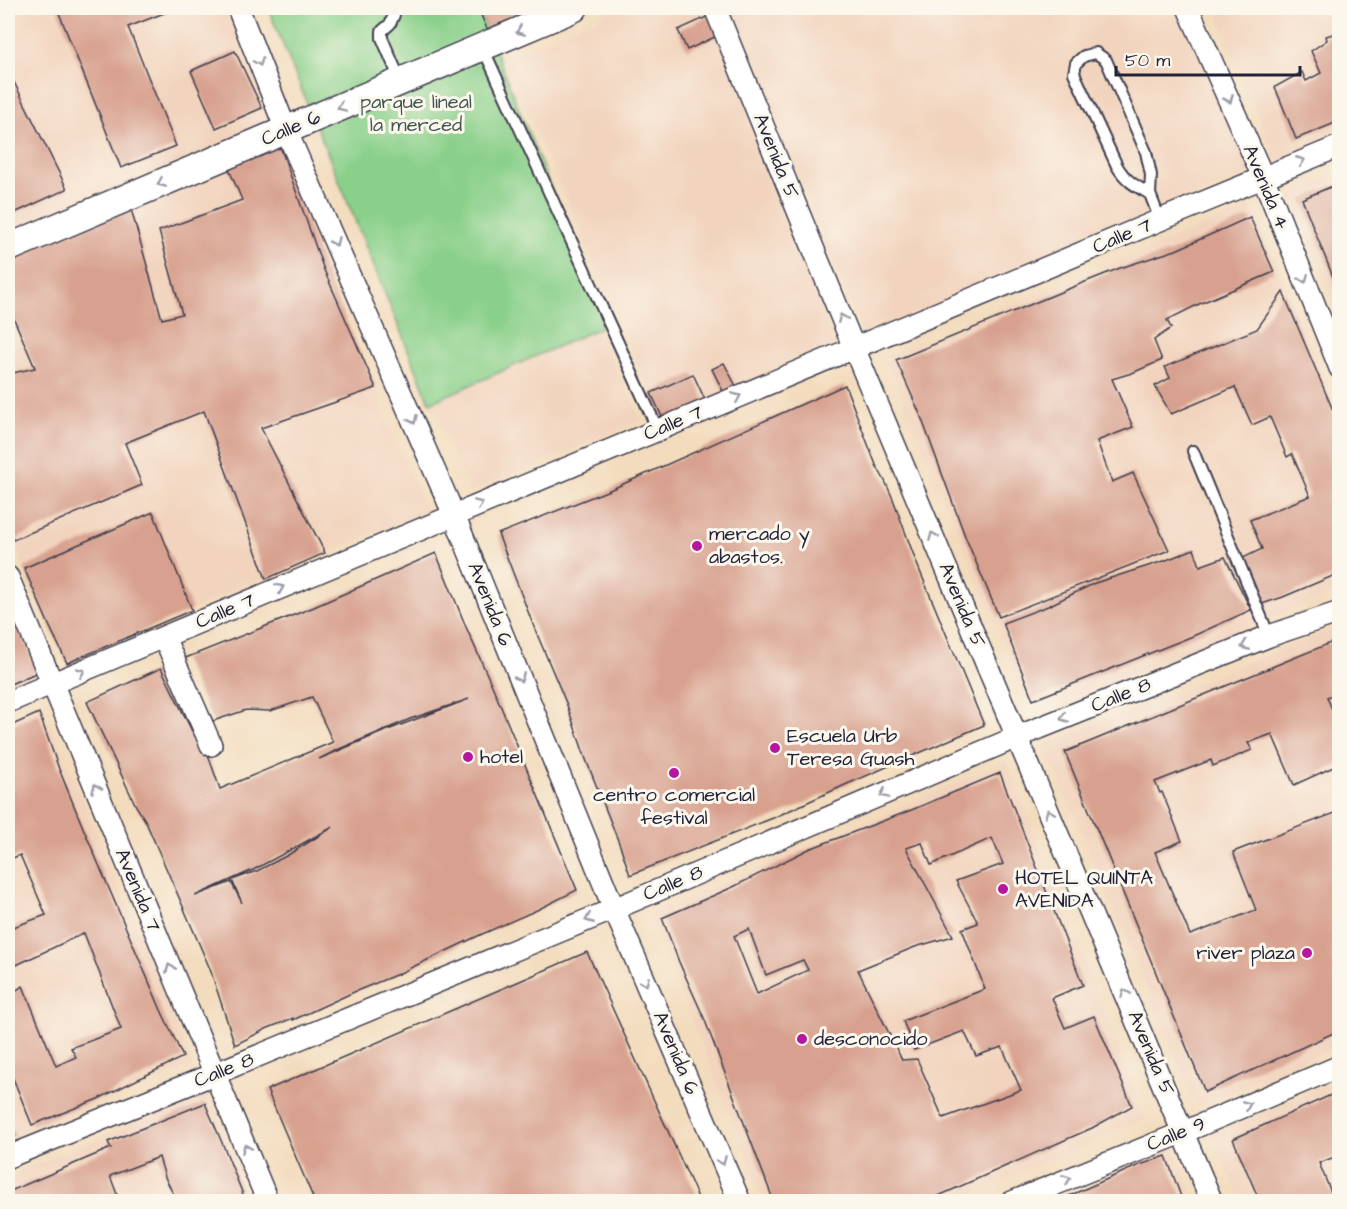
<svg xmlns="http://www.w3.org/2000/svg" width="1347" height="1209" viewBox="0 0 1347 1209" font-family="'Architects Daughter',sans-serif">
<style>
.built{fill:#f2d4be}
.green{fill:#8ad08a;stroke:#567962;stroke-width:1.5}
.building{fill:#d8a18f;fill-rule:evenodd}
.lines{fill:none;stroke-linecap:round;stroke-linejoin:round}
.service-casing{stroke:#413e4e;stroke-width:14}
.minor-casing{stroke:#413e4e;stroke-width:24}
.tertiary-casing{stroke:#413e4e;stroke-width:30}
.service{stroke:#fff;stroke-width:10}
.minor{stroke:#fff;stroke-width:21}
.tertiary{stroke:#fff;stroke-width:27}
.oneway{stroke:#9c9ca7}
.poi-dot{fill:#b5179e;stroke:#fbf7ec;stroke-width:2}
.labels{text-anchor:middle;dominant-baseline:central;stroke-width:6;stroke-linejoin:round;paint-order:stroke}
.park-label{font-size:20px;fill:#415653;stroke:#fbf7ec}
.street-label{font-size:20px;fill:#22223b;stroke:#fbf7ec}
.poi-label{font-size:20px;fill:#22223b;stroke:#fbf7ec;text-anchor:start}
</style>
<rect width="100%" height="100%" fill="#fbf7ec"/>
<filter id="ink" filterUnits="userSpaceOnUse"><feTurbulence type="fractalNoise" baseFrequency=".0167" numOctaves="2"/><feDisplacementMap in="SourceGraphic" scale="12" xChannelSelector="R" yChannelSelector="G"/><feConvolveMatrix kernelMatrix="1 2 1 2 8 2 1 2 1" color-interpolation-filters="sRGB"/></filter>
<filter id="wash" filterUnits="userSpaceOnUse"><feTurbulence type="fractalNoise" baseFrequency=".008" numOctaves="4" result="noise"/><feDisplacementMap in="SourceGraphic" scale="24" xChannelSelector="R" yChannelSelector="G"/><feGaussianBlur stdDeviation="1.35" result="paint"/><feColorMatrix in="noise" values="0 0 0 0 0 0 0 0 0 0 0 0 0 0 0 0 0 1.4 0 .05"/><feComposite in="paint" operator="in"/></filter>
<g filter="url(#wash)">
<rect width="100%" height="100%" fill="#f3dcbd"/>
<g class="built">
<polygon points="8,8 227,8 271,124 8,240"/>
<polygon points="617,8 708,8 843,342 706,402 651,393 504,59"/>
<polygon points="727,8 1196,8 1257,171 864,335"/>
<polygon points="1215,8 1339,8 1339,140 1277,166"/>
<polygon points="280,146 324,270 376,388 387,422 427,511 325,553 67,663 38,602 8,527 8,258"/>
<polygon points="1339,174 1339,315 1291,194"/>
<polygon points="1252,206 1339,412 1339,591 1033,714 885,356"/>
<polygon points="597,329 642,421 470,492 430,403"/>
<polygon points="1339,626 1339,1046 1197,1107 1044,744"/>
<polygon points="43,705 193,1065 8,1143 8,720"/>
<polygon points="1007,761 1145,1119 955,1201 765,1201 649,915"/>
<polygon points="1339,1079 1339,1201 1241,1201 1212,1133"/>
<polygon points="208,1092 254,1201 8,1202 8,1176"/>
<polygon points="1172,1143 1196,1201 1032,1202"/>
</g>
<polygon class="green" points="268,8 478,8 606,325 430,403"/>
<g id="blocks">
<g class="building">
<polygon points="57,8 177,8 128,27 176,146 121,168"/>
<polygon points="478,8 539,8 487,29"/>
<polygon points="711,15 719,35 687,50 678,30"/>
<polygon points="1340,32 1340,121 1296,139 1275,87 1302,72 1306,81 1321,73 1311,51 1327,40 1326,36"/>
<polygon points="235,51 262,108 216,128 191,71"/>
<polygon points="8,70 67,189 8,216"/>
<polygon points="280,146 324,270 376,388 261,428 325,553 266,579 204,411 125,443 142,485 13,540 8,527 8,374 35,368 8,305 8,258 131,209 162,319 182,314 159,231 242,200 228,167"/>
<polygon points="1340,183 1340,292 1339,292 1302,199"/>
<polygon points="1250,217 1274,272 1199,304 1167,320 1171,328 1154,340 1162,360 1132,373 1112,379 1133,427 1097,441 1112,482 1133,473 1169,550 999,617 965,536 920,414 896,360 1090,280 1120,268 1176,250"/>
<polygon points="1283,292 1335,415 1340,429 1340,573 1283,597 1262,604 1243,558 1262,549 1250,520 1310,496 1292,454 1287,457 1270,417 1252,425 1235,387 1171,414 1155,386 1170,378 1165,367 1257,329"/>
<polygon points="724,363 738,390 725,395 712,369"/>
<polygon points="693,374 706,402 664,421 651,393"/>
<polygon points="845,385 876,465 885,481 893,499 917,564 984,725 845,785 773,818 630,875 621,848 585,757 567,705 534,627 498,534 612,489"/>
<polygon points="153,512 192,610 67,663 49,625 24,568"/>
<polygon points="1194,549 1200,566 1225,557 1251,610 1193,636 1033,700 1003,623 1048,606 1095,583 1164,561"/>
<path d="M 436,553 L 466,627 L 494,690 L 577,890 L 537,910 L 480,935 L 398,974 L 354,992 L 293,1020 L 293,1018 L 266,1029 L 235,1045 L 210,969 L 181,902 L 145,820 L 136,806 L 87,702 L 161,668 L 193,733 L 207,752 L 220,789 L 333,742 L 312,697 L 270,711 L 246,710 L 213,721 L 183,659 L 314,607 ZM 469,699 L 380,733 L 319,759 L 337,750 L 410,719 ZM 333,827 L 288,855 L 257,871 L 232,880 L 242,903 L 231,882 L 195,896 L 255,869 Z"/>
<polygon points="8,603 38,672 8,685"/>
<polygon points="1340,639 1340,692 1327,697 1340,729 1340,764 1294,785 1272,734 1248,743 1252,750 1213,766 1211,760 1155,782 1160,793 1162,792 1182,841 1155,852 1190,935 1256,910 1233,852 1340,811 1340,1030 1205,1092 1065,752"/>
<polygon points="39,713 59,769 84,830 161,1010 183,1057 98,1099 32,1125 8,1066 8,995 23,986 56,1066 76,1057 71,1048 121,1029 84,933 8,969 8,929 46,915 20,855 8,860 8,727"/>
<path d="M 1000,773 L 1083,985 L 1052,998 L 1065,1028 L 1094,1016 L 1132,1106 L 1092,1128 L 925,1202 L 774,1202 L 704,1018 L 679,962 L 662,918 L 733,887 L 809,849 L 909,811 ZM 992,838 L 1003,864 L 956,881 L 978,923 L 962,929 L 985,989 L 903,1021 L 914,1050 L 964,1031 L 976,1056 L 1002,1047 L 1021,1090 L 943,1118 L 917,1059 L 902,1060 L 858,970 L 915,947 L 953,936 L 906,848 L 922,843 L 931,865 ZM 749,929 L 766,975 L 803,960 L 808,970 L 757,994 L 734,936 Z"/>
<polygon points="587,952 700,1202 315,1202 267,1090"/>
<polygon points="1340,1091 1340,1155 1319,1163 1335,1202 1260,1202 1233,1139"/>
<polygon points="205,1103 226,1152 246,1202 177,1202 165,1177 159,1157 110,1176 120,1202 8,1202 8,1192 111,1148 108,1142"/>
<polygon points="8,1118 15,1136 8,1139"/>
<polygon points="1166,1156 1183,1202 1055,1202 1137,1166"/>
</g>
</g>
</g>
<g filter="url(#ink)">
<use href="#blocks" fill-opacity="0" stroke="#413e4e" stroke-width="1.5"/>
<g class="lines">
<g class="service-casing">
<g id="service">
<polyline points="391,8 394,15 390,24 382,31 382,38 401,82"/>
<polyline points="483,48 658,430"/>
<path d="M 1150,194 C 1134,185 1126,181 1117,166 L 1074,73 L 1076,63 L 1084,56 L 1096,53 L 1106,60 L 1146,152 L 1151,175 L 1150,194 L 1160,220"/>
<polyline points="1193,451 1269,636"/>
</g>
</g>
<g class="minor-casing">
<g id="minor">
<polyline points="238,8 286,130 454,515 614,909 740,1202"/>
<polyline points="715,8 854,348 1017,737 1212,1202"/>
<polyline points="1188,8 1263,177 1340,368"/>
<polyline points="8,577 268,1202"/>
<polyline points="164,637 211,745"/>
<polyline points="8,702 1160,220 1340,146"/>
<polyline points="8,1157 214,1074 614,909 1017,737 1269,636 1340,612"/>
<polyline points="1012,1202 1184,1132 1340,1066"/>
</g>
</g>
<g class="tertiary-casing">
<polyline id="tertiary" points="8,248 574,8"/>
</g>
<use href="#service" class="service"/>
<use href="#minor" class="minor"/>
<use href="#tertiary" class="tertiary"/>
</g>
<defs><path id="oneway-chevron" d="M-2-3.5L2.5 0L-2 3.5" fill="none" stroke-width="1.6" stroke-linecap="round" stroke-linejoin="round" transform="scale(1.5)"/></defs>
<g class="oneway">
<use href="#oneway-chevron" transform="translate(520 31) rotate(157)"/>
<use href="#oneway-chevron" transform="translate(259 62) rotate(68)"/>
<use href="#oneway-chevron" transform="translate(1229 99) rotate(66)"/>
<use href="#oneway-chevron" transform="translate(341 107) rotate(157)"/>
<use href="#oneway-chevron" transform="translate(1301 161) rotate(-22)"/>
<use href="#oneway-chevron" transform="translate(161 183) rotate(157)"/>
<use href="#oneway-chevron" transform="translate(335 242) rotate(66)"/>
<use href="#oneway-chevron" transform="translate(1304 279) rotate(68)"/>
<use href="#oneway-chevron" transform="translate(842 318) rotate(-112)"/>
<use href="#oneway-chevron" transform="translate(737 397) rotate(-23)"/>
<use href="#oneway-chevron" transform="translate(413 420) rotate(66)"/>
<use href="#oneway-chevron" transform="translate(479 504) rotate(-23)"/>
<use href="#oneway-chevron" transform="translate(933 536) rotate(-113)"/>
<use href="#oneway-chevron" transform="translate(280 588) rotate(-23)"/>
<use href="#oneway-chevron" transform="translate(1245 646) rotate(158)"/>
<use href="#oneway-chevron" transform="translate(81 672) rotate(-23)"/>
<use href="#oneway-chevron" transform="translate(520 678) rotate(68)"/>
<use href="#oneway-chevron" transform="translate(1064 718) rotate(158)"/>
<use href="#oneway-chevron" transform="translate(96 788) rotate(-113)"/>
<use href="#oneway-chevron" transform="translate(884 794) rotate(157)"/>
<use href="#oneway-chevron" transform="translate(1049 813) rotate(-113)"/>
<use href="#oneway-chevron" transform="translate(589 919) rotate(158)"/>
<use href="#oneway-chevron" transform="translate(170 968) rotate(-113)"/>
<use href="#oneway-chevron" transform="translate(645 982) rotate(67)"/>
<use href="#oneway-chevron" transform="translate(1125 993) rotate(-113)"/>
<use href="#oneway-chevron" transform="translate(1247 1105) rotate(-23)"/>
<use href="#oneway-chevron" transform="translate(246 1148) rotate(-113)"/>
<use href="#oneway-chevron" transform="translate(722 1161) rotate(67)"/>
<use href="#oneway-chevron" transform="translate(1067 1179) rotate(-22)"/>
</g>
</g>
<g class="poi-dot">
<circle cx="697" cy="546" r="6"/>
<circle cx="775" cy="748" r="6"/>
<circle cx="468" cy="757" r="6"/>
<circle cx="674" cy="773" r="6"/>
<circle cx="1003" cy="889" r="6"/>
<circle cx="1307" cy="953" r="6"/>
<circle cx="802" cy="1039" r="6"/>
</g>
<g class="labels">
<g class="park-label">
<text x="416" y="102">parque lineal<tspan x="416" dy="23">la merced</tspan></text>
</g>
<g class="street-label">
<text transform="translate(291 128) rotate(-23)">Calle 6</text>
<text transform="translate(776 156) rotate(68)">Avenida 5</text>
<text transform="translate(1266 187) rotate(67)">Avenida 4</text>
<text transform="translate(1122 236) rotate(-23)">Calle 7</text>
<text transform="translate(673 423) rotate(-23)">Calle 7</text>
<text transform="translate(490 604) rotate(68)">Avenida 6</text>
<text transform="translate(962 605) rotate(67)">Avenida 5</text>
<text transform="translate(225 611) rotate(-23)">Calle 7</text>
<text transform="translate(1121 695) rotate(-22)">Calle 8</text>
<text transform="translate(673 883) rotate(-23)">Calle 8</text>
<text transform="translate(138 890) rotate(67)">Avenida 7</text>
<text transform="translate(676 1053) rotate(67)">Avenida 6</text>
<text transform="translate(1151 1053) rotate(67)">Avenida 5</text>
<text transform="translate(224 1070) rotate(-22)">Calle 8</text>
<text transform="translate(1176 1134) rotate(-22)">Calle 9</text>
</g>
<g class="poi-label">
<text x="709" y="534">mercado y<tspan x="709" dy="23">abastos.</tspan></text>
<text x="787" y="736">Escuela Urb<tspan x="787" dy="23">Teresa Guash</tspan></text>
<text x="480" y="757">hotel</text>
<text x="674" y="795" text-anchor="middle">centro comercial<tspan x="674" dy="23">festival</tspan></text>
<text x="1015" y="878">HOTEL QUINTA<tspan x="1015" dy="23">AVENIDA</tspan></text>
<text x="1295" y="953" text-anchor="end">river plaza</text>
<text x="814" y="1039">desconocido</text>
</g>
</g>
<rect width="1347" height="1209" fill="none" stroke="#fbf7ec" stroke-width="30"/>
<path d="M1116 66v9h184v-9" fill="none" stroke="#22223b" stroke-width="3"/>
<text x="1125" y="66" font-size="18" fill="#22223b" stroke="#fbf7ec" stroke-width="4.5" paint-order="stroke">50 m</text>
</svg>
